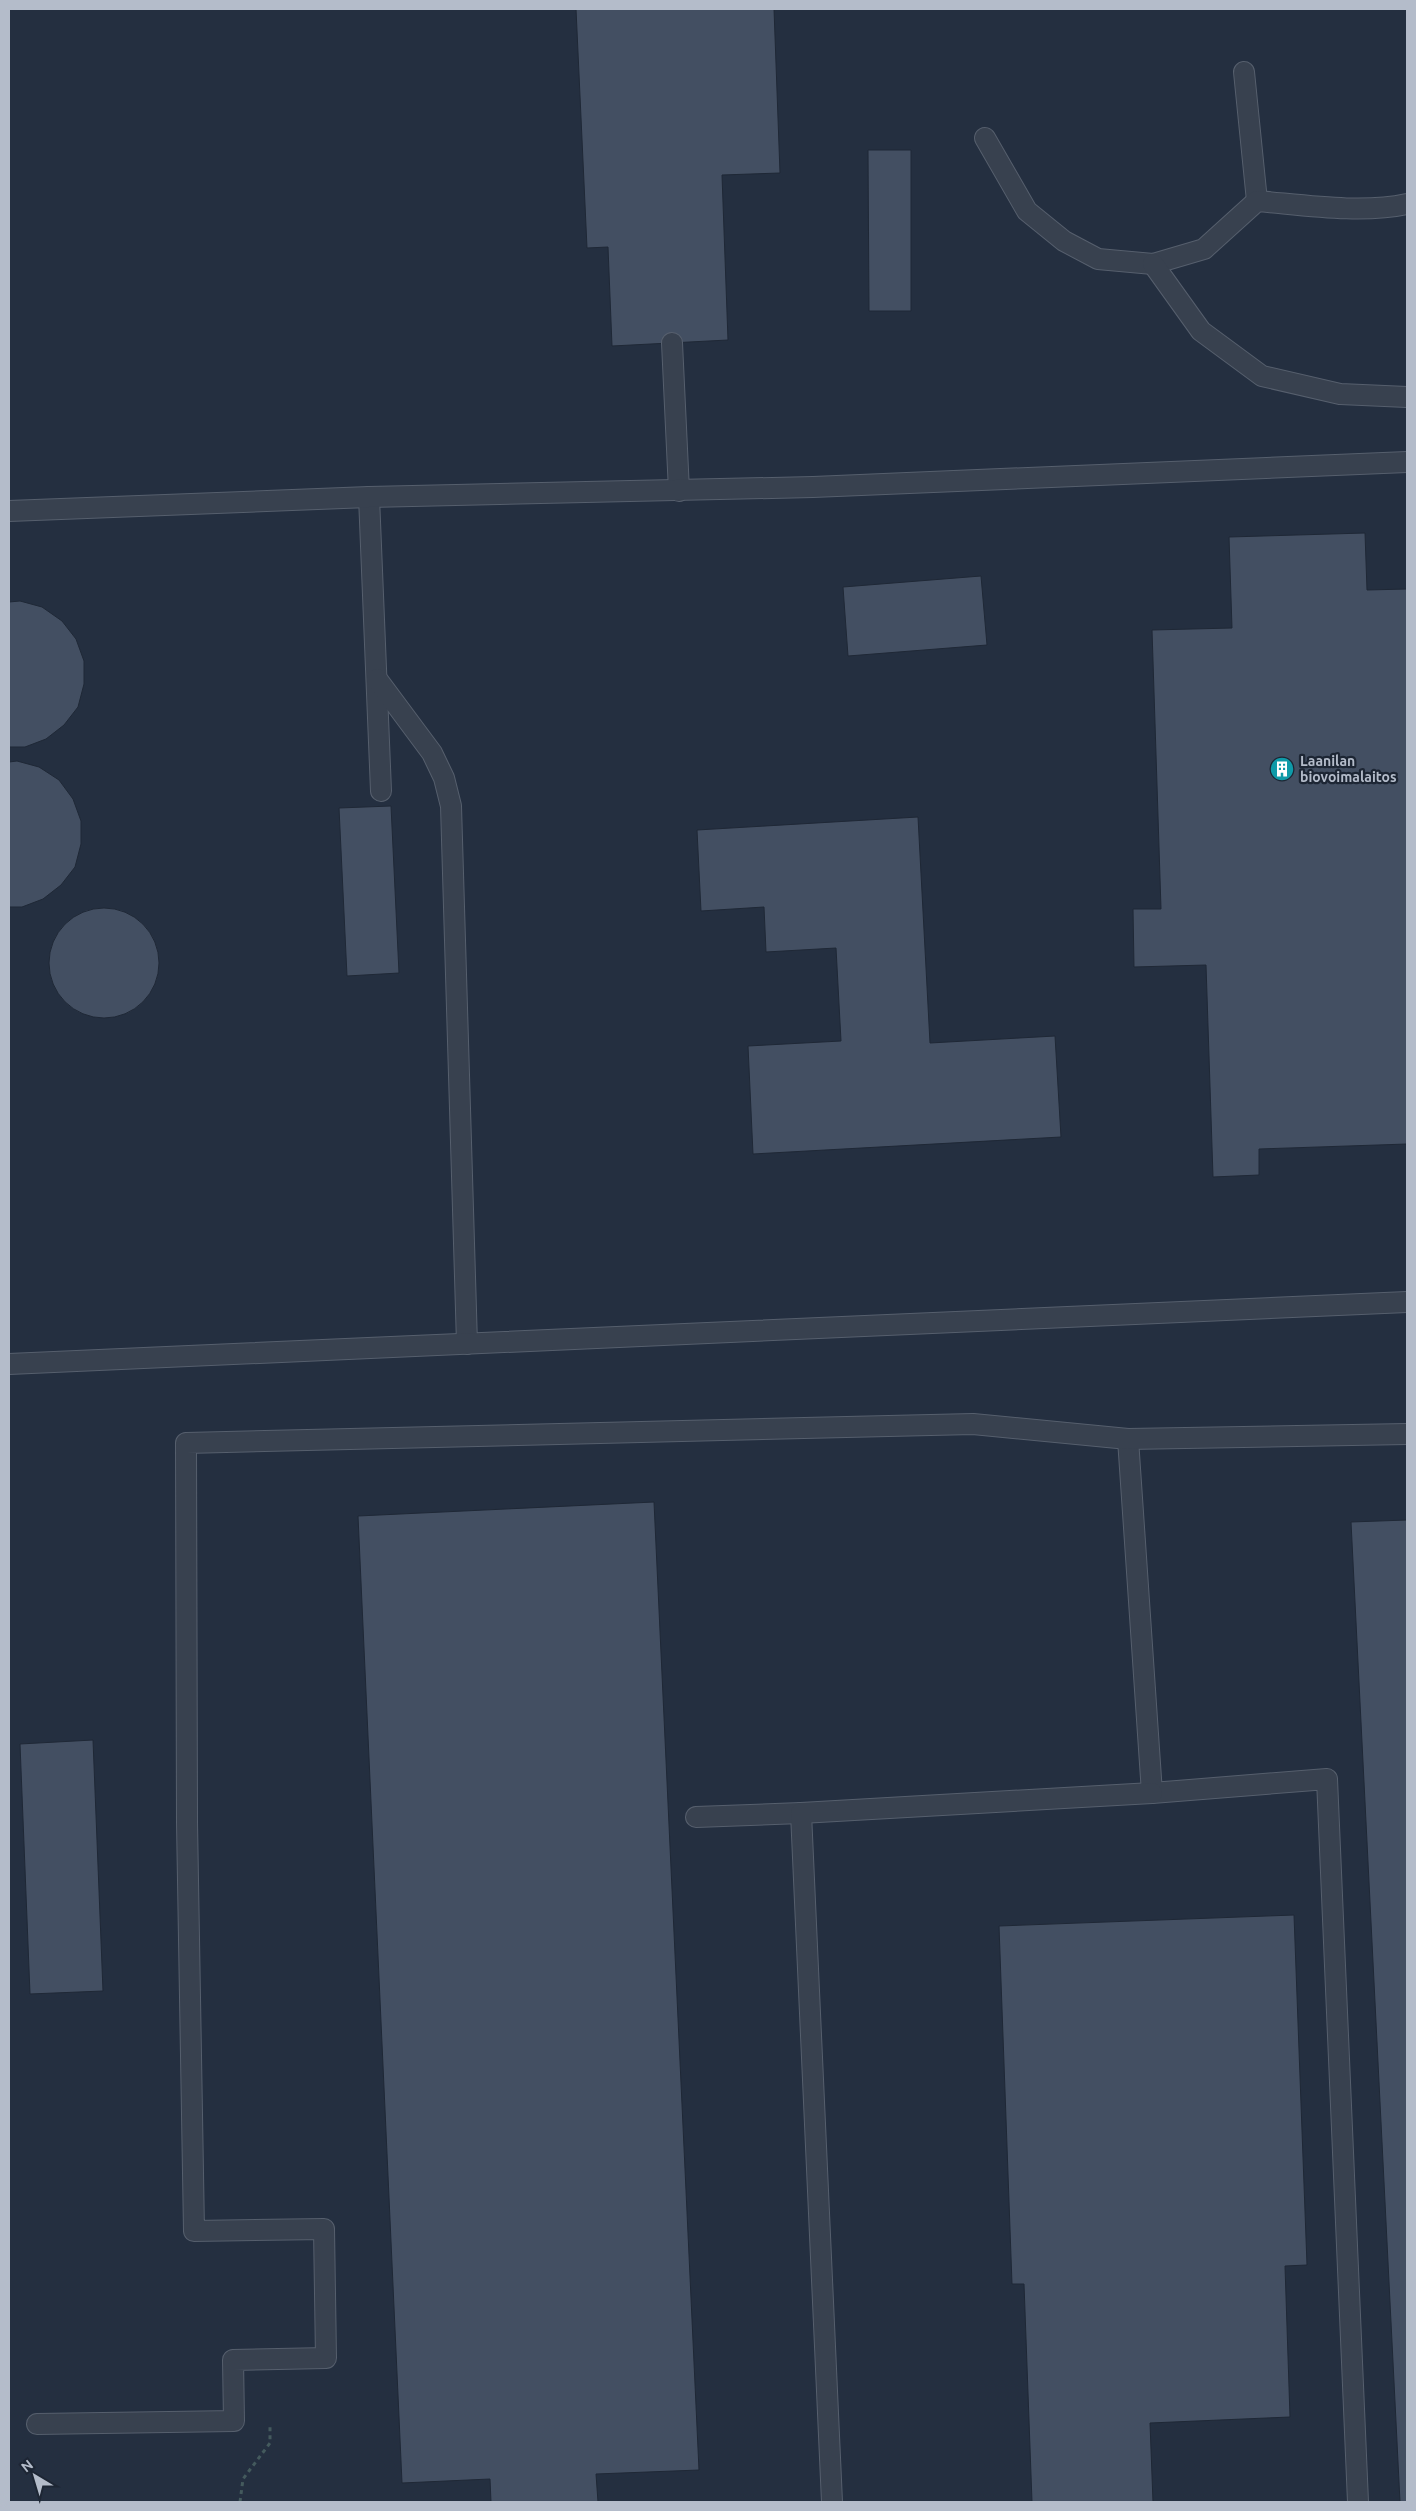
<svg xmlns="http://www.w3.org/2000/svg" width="1416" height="2511" viewBox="0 0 1416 2511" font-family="Ubuntu,sans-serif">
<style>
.building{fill:#434f62;stroke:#1f2836}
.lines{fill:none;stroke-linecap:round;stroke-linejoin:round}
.service-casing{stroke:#565f6d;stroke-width:22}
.path{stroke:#445a5d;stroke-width:3;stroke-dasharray:4 4;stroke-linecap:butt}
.service{stroke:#38414f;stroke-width:20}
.labels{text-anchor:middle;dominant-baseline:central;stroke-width:4.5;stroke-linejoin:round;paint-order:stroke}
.poi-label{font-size:14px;font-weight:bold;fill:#b4bcca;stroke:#1d2634;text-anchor:start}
</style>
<rect width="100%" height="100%" fill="#242f40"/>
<g class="building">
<polygon points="576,9 774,9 780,173 722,175 728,340 612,346 608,247 587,248"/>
<polygon points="868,150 911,150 911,311 869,311"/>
<polygon points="1365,533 1367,590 1407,589 1407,1144 1259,1149 1259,1175 1213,1177 1206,965 1134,967 1133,909 1161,909 1152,630 1232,628 1229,537"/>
<polygon points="981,576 987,645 848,656 843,587"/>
<polygon points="20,601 42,607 62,621 76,639 84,661 84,684 78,707 64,725 46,739 25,747 9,747 9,602"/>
<polygon points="17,761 39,767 59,780 73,799 81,821 81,844 75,867 61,885 43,899 22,907 9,907 9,762"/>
<polygon points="391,806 399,973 347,976 339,808"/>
<polygon points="918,817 930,1043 1055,1036 1061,1137 753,1154 748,1046 841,1041 836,948 766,952 764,907 701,911 697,830"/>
<circle cx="104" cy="963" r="55"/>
<polygon points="654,1502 699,2470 596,2474 598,2502 491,2502 490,2479 402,2483 358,1516"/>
<polygon points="1407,1520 1407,2502 1400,2502 1351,1522"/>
<polygon points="93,1740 103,1991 30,1994 20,1744"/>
<polygon points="1294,1915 1307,2265 1285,2266 1290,2417 1150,2423 1153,2502 1032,2502 1024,2284 1012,2284 999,1926"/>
</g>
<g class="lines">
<g class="service-casing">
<g id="service">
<polyline points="1244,72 1257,201"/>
<path d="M 985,138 L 1027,211 L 1064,241 L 1098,259 L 1153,264 L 1204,249 L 1257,201 C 1304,205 1361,214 1407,204"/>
<polyline points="1153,264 1201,331 1262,376 1340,394 1407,397"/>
<polyline points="672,343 679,491"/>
<polyline points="369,497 381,791"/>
<polyline points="9,511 369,497 813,487 1407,462"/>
<polyline points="377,679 432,753 444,778 451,806 467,1344"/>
<polyline points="9,1364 1407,1302"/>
<polyline points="1128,1439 1152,1793 1327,1779 1358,2502"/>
<polyline points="696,1817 801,1813"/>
<polyline points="37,2424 234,2421 233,2360 326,2358 324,2229 194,2231 187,1822 186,1443 973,1424 1128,1439 1407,1434"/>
<polyline points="832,2502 801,1813 1152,1793"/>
</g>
</g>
<polyline class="path" points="240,2502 243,2479 270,2443 270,2427"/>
<use href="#service" class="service"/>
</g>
<defs>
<g id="building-disc" transform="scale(1.25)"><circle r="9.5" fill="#0f9aa8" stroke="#1d2634"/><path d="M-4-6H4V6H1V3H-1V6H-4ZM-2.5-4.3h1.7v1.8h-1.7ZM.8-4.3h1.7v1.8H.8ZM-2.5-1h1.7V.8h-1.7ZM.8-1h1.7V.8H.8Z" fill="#fff"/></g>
</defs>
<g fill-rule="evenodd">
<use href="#building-disc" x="1282" y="769"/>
</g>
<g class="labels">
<g class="poi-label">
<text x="1300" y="761">Laanilan<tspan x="1300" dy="16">biovoimalaitos</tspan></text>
</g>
</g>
<rect width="1416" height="2511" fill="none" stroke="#b4bcca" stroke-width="20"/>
<g transform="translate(35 2476) rotate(322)" stroke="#1d2634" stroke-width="4" paint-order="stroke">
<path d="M0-4L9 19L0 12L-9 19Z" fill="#b4bcca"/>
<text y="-8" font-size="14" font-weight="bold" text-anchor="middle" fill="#b4bcca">N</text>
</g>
</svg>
